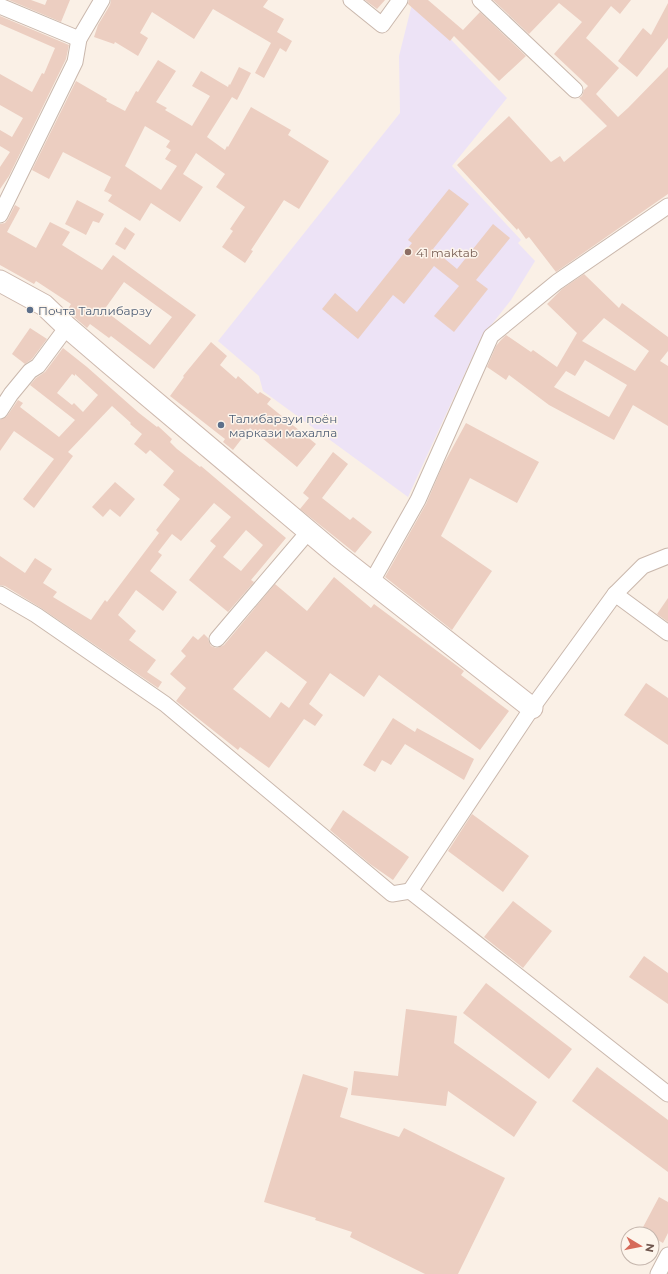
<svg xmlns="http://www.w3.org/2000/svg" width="668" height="1274" viewBox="0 0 668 1274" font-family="Montserrat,sans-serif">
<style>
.education{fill:#ede3f6}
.building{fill:#eccec1;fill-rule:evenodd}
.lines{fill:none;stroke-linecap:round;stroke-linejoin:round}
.street-casing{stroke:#cab8ad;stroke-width:17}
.secondary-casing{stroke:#ceb9ae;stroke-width:23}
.street{stroke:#fff;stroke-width:15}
.secondary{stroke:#fff;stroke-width:21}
.education-dot{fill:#8d6e63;stroke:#fdf5ec;stroke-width:1.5}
.service-dot{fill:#5c6f8a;stroke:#fdf5ec;stroke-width:1.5}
.labels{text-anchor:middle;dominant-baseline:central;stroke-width:3;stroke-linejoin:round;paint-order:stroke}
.education-label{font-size:12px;fill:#785e54;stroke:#fdf5ec;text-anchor:start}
.service-label{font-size:12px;fill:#4e5e75;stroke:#fdf5ec;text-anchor:start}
</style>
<rect width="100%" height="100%" fill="#faf0e6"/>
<polygon class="education" points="413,0 507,98 452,166 521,240 518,243 535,261 511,300 481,338 408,497 263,391 259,376 218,341 400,113 399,56"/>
<g class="building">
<polygon points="9,0 31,0 45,5 47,0 70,0 61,22"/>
<polygon points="111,0 268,0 263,7 284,19 277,32 292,41 286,52 280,48 264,78 255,73 271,43 213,9 194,39 152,12 140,33 148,38 138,56 115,42 114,44 94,37 98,25 110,5"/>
<polygon points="365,0 385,0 377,9"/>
<polygon points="409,0 428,0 463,30 480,12 526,56 499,81 454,36 450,41 408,4"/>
<polygon points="493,0 631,0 620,14 611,6 586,38 619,68 596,94 618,117 628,108 668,67 668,194 556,272 529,237 526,239 518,228 517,230 457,165 509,116 551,162 560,156 564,162 607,126 579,98 582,96 584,90 588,86 554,54 582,22 559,3 529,34"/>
<polygon points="668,3 668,38 637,77 618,61 643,28 651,35"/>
<polygon points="0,16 69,45 66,59 9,176 0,189 0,167 10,152 0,146 0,130 12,137 23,118 0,105 0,74 32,92 42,73 44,74 55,48 0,24"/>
<path d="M 158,60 L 176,71 L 156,102 L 167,108 L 165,110 L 192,126 L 210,96 L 192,86 L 201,71 L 228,87 L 229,84 L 230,85 L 239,67 L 251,73 L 237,100 L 232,97 L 207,137 L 225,150 L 227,146 L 228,147 L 251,107 L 291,130 L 288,135 L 329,161 L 299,209 L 284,200 L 251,250 L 253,251 L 245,263 L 222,247 L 233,231 L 230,229 L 245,207 L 216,187 L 225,174 L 196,153 L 183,174 L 203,187 L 180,222 L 151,203 L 140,221 L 108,201 L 112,195 L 104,191 L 111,177 L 63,152 L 49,179 L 32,170 L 76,81 L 107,99 L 106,101 L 125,111 L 136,91 L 138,92 ZM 145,126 L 170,141 L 166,147 L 171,150 L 165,159 L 177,166 L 161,190 L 125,166 Z"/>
<polygon points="449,189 469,204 433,249 457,269 493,224 510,238 476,280 488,289 454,332 434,316 459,286 434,266 404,304 393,295 358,339 322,309 335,293 357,312 412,243 408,240"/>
<polygon points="77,200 104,214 99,223 93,221 86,235 65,224"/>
<path d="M 15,205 L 20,208 L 7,232 L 36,248 L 50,222 L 70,232 L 62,245 L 102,270 L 113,255 L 196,315 L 154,369 L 111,336 L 109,338 L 90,324 L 87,328 L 74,317 L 75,314 L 68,309 L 71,304 L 36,281 L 34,284 L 0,265 L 0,224 L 5,223 L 8,219 ZM 124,282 L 172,317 L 150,345 L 104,310 Z"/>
<polygon points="125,227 135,234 125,250 115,244"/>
<path d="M 584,274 L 619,308 L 622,303 L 668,337 L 668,351 L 660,361 L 668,366 L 668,426 L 633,405 L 614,440 L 549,405 L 509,375 L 506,380 L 487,367 L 496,346 L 501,340 L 506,335 L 531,352 L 533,350 L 557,367 L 577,333 L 547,304 L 562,289 ZM 604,318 L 649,351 L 635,371 L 582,341 ZM 585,360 L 627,385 L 609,417 L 554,387 L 566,371 L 575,376 Z"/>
<polygon points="30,328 47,339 32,359 25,364 12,354"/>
<polygon points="211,342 227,356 220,365 236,379 238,376 258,394 260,392 271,399 267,404 316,444 297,467 250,428 233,450 223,442 225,439 170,396 184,377 183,376"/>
<path d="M 63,348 L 87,367 L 139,413 L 157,427 L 158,426 L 172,439 L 170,442 L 177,449 L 200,467 L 201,466 L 286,538 L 251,580 L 254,582 L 228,612 L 189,580 L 216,546 L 210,541 L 231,517 L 214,503 L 181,541 L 172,534 L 158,552 L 162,555 L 150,571 L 177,592 L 163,611 L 136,590 L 118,615 L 136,631 L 129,640 L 156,660 L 147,672 L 162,682 L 158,688 L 41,608 L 5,586 L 0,585 L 0,556 L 25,573 L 35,558 L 52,569 L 43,583 L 57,592 L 53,597 L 91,620 L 105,600 L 107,602 L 159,533 L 156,530 L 180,499 L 163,485 L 174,471 L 150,450 L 146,454 L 134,444 L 142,434 L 130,424 L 131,423 L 112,406 L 68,452 L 73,456 L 34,508 L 23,499 L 54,459 L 14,431 L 0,451 L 0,420 L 7,416 L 18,400 L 23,403 L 20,407 L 59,437 L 75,420 L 30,385 L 36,378 L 45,372 ZM 72,374 L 75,376 L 75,374 L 98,395 L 83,412 L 74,403 L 72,405 L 57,393 ZM 246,530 L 263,545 L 241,571 L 223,557 Z"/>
<polygon points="466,423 539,462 517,503 470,478 441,536 492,571 452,630 385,577 426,504 442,467"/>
<polygon points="333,452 348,464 322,498 350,520 353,517 372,532 355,553 300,509 309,498 303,493"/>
<polygon points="115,482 135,499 120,517 110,509 103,517 92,507"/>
<path d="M 334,577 L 371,608 L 374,604 L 464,671 L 461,675 L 509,711 L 480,750 L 379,675 L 364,697 L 330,673 L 309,704 L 323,715 L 315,726 L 304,719 L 269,768 L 240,747 L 238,750 L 176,701 L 186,688 L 170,674 L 186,656 L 181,651 L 193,636 L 198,640 L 204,634 L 208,638 L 209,642 L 211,646 L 216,648 L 220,647 L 224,645 L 275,584 L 307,611 ZM 266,651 L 307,682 L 289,708 L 281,702 L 270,718 L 233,689 Z"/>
<polygon points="668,598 668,622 657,614"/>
<polygon points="646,683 668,698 668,745 624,715"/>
<polygon points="393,718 415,732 417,728 474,759 464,780 405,744 391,765 382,760 375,772 363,765"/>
<polygon points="343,810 409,857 393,880 370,864 330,830"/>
<polygon points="472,814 529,856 503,892 448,851"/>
<polygon points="513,901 552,931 523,968 484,937"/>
<polygon points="644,956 668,973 668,1004 629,977"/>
<polygon points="486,983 572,1049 549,1079 463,1013"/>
<polygon points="406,1009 457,1016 454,1043 537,1102 514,1137 448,1091 446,1106 351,1095 354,1071 398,1076"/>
<polygon points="597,1067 668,1120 668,1172 572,1101"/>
<polygon points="303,1074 348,1088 340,1117 399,1137 404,1128 505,1178 458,1274 425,1274 350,1237 352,1232 315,1220 316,1218 264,1202"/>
<polygon points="659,1197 668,1202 668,1233 663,1243 652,1237 652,1234 646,1234 641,1231"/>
</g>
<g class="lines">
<g class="street-casing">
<g id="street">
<polyline points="351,0 382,25 400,0"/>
<polyline points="480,0 575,90"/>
<polyline points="0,6 79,39"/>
<polyline points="0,215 75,62 79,39 102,0"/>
<polyline points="0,411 11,394 30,371 38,366 67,327"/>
<polyline points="668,556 643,566 615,594 532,708 410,891 668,1094"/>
<polyline points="371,583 418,500 491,336 557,282 668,206"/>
<polyline points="0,594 36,615 165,704 392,894 410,891"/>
<polyline points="615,594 668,633"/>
<polyline points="217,639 309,531"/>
<polyline points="658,1274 668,1255"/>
</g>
</g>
<g class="secondary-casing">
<polyline id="secondary" points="0,281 44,305 67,327 109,363 338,556 532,708"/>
</g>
<use href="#street" class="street"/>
<use href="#secondary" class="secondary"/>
</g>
<circle class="education-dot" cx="408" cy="252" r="4"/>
<g class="service-dot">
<circle cx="30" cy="310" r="4"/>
<circle cx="221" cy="425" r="4"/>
</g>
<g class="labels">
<g class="education-label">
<text x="416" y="252">41 maktab</text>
</g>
<g class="service-label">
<text x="38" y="310">Почта Таллибарзу</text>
<text x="229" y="418">Талибарзуи поён<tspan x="229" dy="14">маркази махалла</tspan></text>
</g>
</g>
<g transform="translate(640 1246) rotate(100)"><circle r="19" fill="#fdf5ec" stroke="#c5b6ad"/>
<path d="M0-3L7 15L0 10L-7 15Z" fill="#d66a59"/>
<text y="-6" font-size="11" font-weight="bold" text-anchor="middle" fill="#70574e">N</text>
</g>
</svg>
